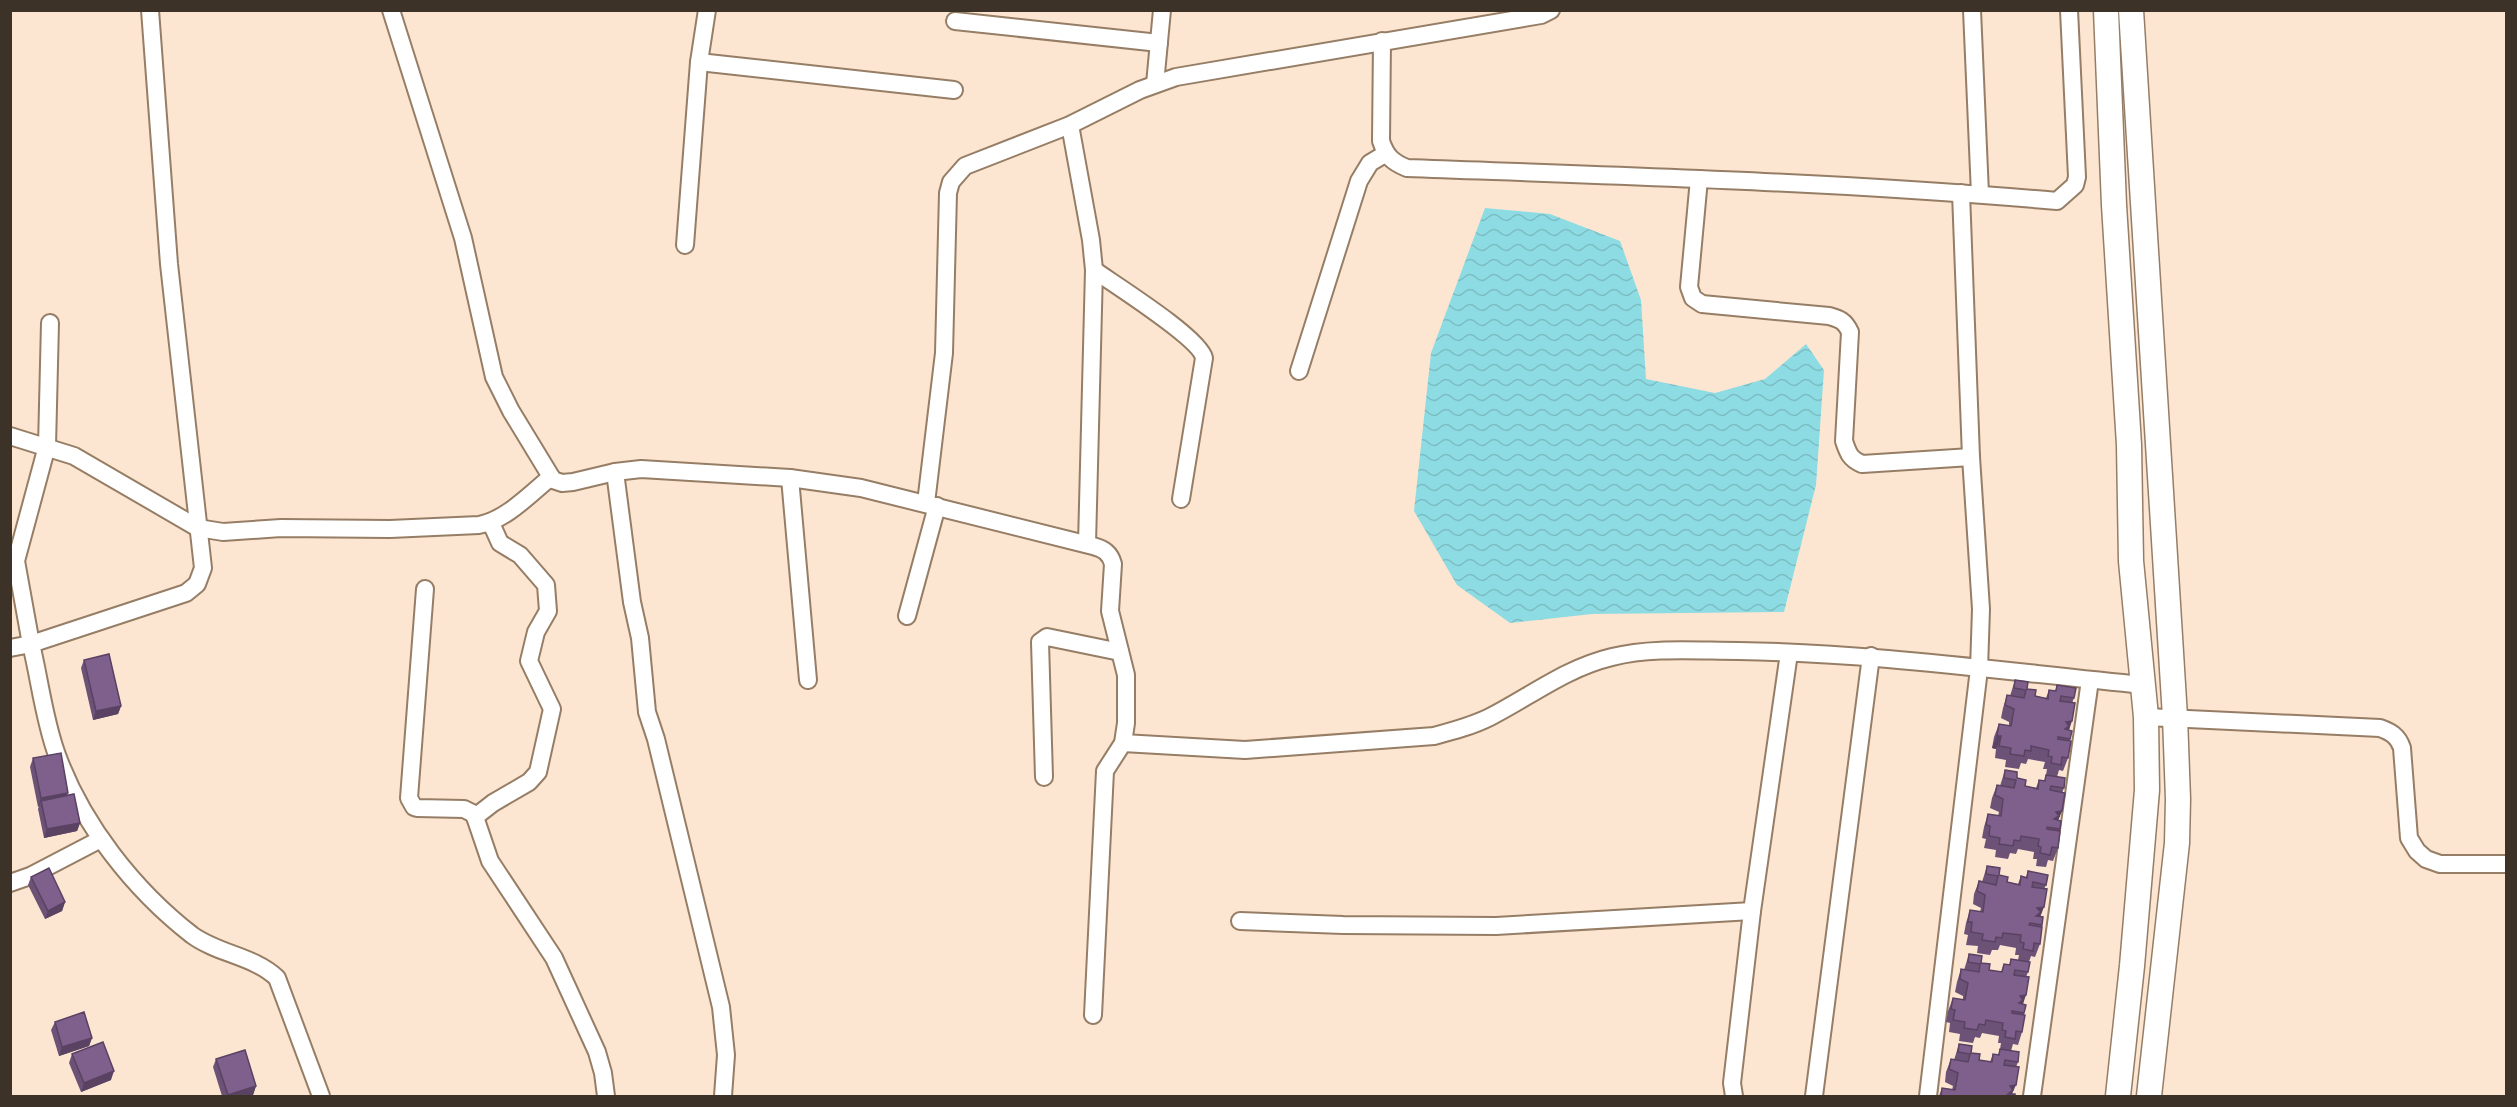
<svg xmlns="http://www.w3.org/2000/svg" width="2517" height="1107" viewBox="0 0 2517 1107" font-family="Roboto,sans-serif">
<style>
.water{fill:url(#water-waves)}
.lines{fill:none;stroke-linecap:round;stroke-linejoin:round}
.street-casing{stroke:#967d65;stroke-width:20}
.secondary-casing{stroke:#967d65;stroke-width:27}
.street{stroke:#fff;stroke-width:16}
.secondary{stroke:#fff;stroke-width:24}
.wall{fill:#6d5278}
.shaded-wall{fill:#594262}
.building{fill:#7f5f8c;stroke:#594262;stroke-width:1.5}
</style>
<defs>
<pattern id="water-waves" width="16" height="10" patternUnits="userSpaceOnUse" patternTransform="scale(1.5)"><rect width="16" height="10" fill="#8edce3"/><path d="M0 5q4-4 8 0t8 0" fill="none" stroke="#7bbdc3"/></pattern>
</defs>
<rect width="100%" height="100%" fill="#fce6d1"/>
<polygon class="water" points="1485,208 1550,214 1620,241 1641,300 1646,379 1715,393 1765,379 1806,344 1824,370 1816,485 1784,612 1592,614 1510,623 1457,585 1414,511 1431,353"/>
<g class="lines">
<g class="street-casing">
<g id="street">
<path d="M 391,10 L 463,238 L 494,377 L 511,411 L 553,480 L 562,483 L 573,482 L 615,472 L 641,469 L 790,478 L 861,488 L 1093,546 C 1104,549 1110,553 1113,564 L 1110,611 L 1126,675 L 1126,723 L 1123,743 L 1105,771 L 1093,1015"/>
<polyline points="1972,10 1980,194"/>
<polyline points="955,21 1159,43"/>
<path d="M 1382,41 L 1381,141 C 1386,156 1392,162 1407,168 C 1624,176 1841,182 2057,201 L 2075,185 L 2077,177 L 2069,10"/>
<polyline points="699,62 954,90"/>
<polyline points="1155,84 1162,10"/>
<polyline points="1070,125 1091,240 1094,270 1087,544"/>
<path d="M 1699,179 L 1689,287 L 1693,298 L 1702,304 L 1829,316 C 1840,319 1845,321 1850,332 L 1844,441 C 1848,453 1850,459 1862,464 L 1971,457"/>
<polyline points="685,245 699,62 707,10"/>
<path d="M 1094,270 C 1115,285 1200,338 1204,358 L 1181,499"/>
<polyline points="50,323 47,446 16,561 31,644 186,593 197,584 203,568 169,264 150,10"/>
<polyline points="1299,371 1359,181 1370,163 1385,154"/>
<path d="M 10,436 L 74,456 L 198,528 L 223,532 L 281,528 L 390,529 L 479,525 C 506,520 530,494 551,477"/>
<polyline points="615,472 632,602 640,638 647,712 656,739 721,1007 726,1055 723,1096"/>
<polyline points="790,478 808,680"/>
<polyline points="926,503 944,353 948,193 951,182 965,166 1070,125 1140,90 1176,77 1541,15 1551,10"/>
<polyline points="425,589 409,798 414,807 417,808 464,809 474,814 490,861 554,958 597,1052 603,1073 606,1096"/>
<polyline points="907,616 937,506"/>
<path d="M 10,648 L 31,644 C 40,681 44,720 57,755 C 82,824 134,890 192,935 C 218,954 254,956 277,978 L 321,1096"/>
<path d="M 2146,717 L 2380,728 C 2391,732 2398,736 2402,748 L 2409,838 L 2417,851 L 2426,859 L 2440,864 L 2506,864"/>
<path d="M 1123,743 L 1245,750 L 1434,736 C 1453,731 1472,726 1490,717 C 1531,696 1566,668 1612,657 C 1652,647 1697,651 1739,651 C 1874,653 2008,672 2143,685"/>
<polyline points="1044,777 1040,642 1047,637 1120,652"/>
<polyline points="475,817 493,803 529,782 538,772 552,709 529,661 536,632 548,611 546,585 520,555 500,543 491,523"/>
<polyline points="10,883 30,876 101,839"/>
<polyline points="1240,921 1343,925 1496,926 1752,911"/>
<polyline points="1734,1096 1732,1083 1752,911 1789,653"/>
<polyline points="1814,1096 1871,656"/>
<polyline points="1928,1096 1979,669 1981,609 1971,457 1961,193"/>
<polyline points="2032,1096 2090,680"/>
</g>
</g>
<g class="secondary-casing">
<g id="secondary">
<polyline points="2106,10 2114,205 2129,445 2131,561 2146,717 2147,790 2132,966 2118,1096"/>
<polyline points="2131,10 2175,717 2178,799 2177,843 2149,1096"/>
</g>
</g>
<use href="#street" class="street"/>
<use href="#secondary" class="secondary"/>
</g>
<g class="wall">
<polygon points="84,660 121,706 118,714 93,720 81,668"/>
<polygon points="2015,680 2035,696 2046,698 2049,690 2055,691 2057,685 2074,698 2072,703 2069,730 2070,739 2068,758 2063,771 2059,770 2057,777 2064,788 2062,793 2062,811 2058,820 2060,829 2058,848 2053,861 2048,860 2046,867 2036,866 2037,859 2033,859 2034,852 2018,849 2016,854 2010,853 2008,859 1995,857 1996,850 1984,848 1986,839 1982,838 1984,827 1988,814 1998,816 1999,812 1990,808 1992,798 1997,785 2000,786 2005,770 2025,786 2036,788 2039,780 2044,781 2046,775 2047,769 2043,769 2045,762 2028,759 2026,764 2021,763 2019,769 2005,767 2006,760 1995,758 1996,749 1992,748 1994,737 1999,724 2009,726 2009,722 2001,718 2003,708 2007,695 2010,696"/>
<polygon points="33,758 68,795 80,823 77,831 44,838 38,809 39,806 38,807 30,767"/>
<polygon points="1987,866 2007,882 2018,884 2021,876 2026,877 2028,871 2046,885 2044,889 2040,916 2042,925 2040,944 2035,957 2031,956 2029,962 2028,972 2026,977 2023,1004 2024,1013 2022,1032 2018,1045 2013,1044 2011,1051 2018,1062 2016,1067 2012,1094 2015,1096 1939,1096 1942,1088 1952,1090 1953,1086 1945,1082 1946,1072 1951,1059 1954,1060 1959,1044 1979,1060 1990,1062 1993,1054 1998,1055 2000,1049 2001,1043 1998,1043 1999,1036 1982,1033 1980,1038 1975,1037 1973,1043 1959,1041 1960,1034 1949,1032 1950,1023 1946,1022 1948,1011 1953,998 1963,1000 1963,996 1955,992 1957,982 1961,969 1964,970 1969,954 1989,970 2001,972 2004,964 2009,965 2011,959 2018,960 2019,955 2015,955 2016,948 2000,945 1998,950 1992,950 1990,955 1977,953 1978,946 1966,945 1968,935 1964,934 1966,923 1970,910 1980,912 1981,908 1973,904 1974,894 1979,881 1982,882"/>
<polygon points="31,877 65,902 62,911 45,919 28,885"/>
<polygon points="55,1022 92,1038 89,1046 59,1056 51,1030"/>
<polygon points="72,1054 111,1080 81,1092 69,1063"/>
<polygon points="216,1059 256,1086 253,1095 248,1096 222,1096 213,1067"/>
</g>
<g class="shaded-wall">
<polygon points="121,706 118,714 93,720 96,711"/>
<polygon points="2072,721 2068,733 2065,738 2066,722"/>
<polygon points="1997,736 2001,736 1996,749 1992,748"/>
<polygon points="68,793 65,801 41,801 39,806 38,807 41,798"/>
<polygon points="2062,811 2057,823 2054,828 2056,812"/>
<polygon points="80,823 77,831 44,838 47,829"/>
<polygon points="65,902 62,911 45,919 48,911"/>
<polygon points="2044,907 2039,920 2036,924 2037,908"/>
<polygon points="2026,995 2022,1007 2019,1012 2020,996"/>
<polygon points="92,1038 89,1046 59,1056 62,1047"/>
<polygon points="114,1071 111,1080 81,1092 84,1083"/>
<polygon points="2016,1085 2011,1096 2006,1096 2010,1086"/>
<polygon points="256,1086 253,1095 248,1096 227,1096 228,1095"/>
</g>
<g class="building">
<polygon points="109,654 121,706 96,711 84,660"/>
<polygon points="2015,680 2028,682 2027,689 2036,690 2035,696 2048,699 2049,690 2056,691 2057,685 2076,688 2074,698 2061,696 2060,701 2075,703 2072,721 2066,722 2069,726 2065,729 2072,731 2070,739 2058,737 2058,739 2071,741 2068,758 2062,757 2061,765 2051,763 2052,757 2048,756 2049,750 2031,746 2031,751 2025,750 2024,756 2010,754 2011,748 1999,746 2001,736 1997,736 1999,724 2011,726 2014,709 2005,705 2007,695 2024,698 2026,690 2014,688"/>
<polygon points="61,753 68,793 41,798 33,758"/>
<polygon points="2005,770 2017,772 2017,778 2026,780 2025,786 2038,789 2039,780 2045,781 2046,775 2065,778 2064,788 2051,786 2050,790 2065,793 2062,811 2056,812 2059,816 2054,819 2061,821 2060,829 2047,827 2047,829 2060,831 2058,848 2052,847 2050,855 2040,853 2041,847 2038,846 2039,839 2021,836 2020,841 2014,840 2013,846 1999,844 2000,838 1989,836 1990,826 1986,825 1988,814 2001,816 2003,799 1995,795 1997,785 2014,788 2016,780 2004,778"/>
<polygon points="74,794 80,823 47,829 41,801"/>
<polygon points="1987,866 2000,868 1999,875 2008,877 2007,882 2020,885 2021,876 2027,878 2028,871 2048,875 2046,885 2033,882 2032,887 2047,889 2044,907 2037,908 2041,912 2036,916 2043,917 2042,925 2030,923 2029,925 2042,927 2040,944 2034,943 2033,951 2023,949 2024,943 2020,942 2021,935 2003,933 2002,938 1996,937 1995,942 1982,940 1983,934 1971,932 1972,922 1968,922 1970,910 1983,912 1985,895 1977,891 1979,881 1996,885 1998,876 1986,874"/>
<polygon points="49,868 65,902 48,911 31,877"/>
<polygon points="1969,954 1982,956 1981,963 1990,964 1989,970 2002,972 2004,964 2010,965 2011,959 2030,962 2028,972 2015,970 2014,975 2029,977 2026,995 2020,996 2023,1000 2019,1003 2026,1005 2024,1013 2012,1011 2012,1013 2025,1015 2022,1032 2016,1031 2015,1039 2005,1037 2006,1031 2002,1030 2003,1023 1986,1020 1985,1025 1979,1024 1977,1030 1964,1028 1965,1022 1953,1020 1955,1010 1951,1009 1953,998 1965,1000 1968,983 1960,979 1961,969 1979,972 1980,964 1968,962"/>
<polygon points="84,1012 92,1038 62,1047 55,1022"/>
<polygon points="103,1042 114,1071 84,1083 72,1054"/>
<polygon points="1959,1044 1972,1046 1971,1053 1980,1054 1979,1060 1992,1062 1993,1054 1999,1055 2000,1049 2019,1052 2018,1062 2005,1060 2004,1065 2019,1067 2016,1085 2010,1086 2013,1090 2008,1094 2015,1094 2015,1096 1941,1096 1942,1088 1955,1090 1958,1073 1949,1069 1951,1059 1968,1062 1970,1054 1958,1052"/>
<polygon points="245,1050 256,1086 228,1095 216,1059"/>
</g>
<rect width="2517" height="1107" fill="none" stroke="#3d3228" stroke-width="24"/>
</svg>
